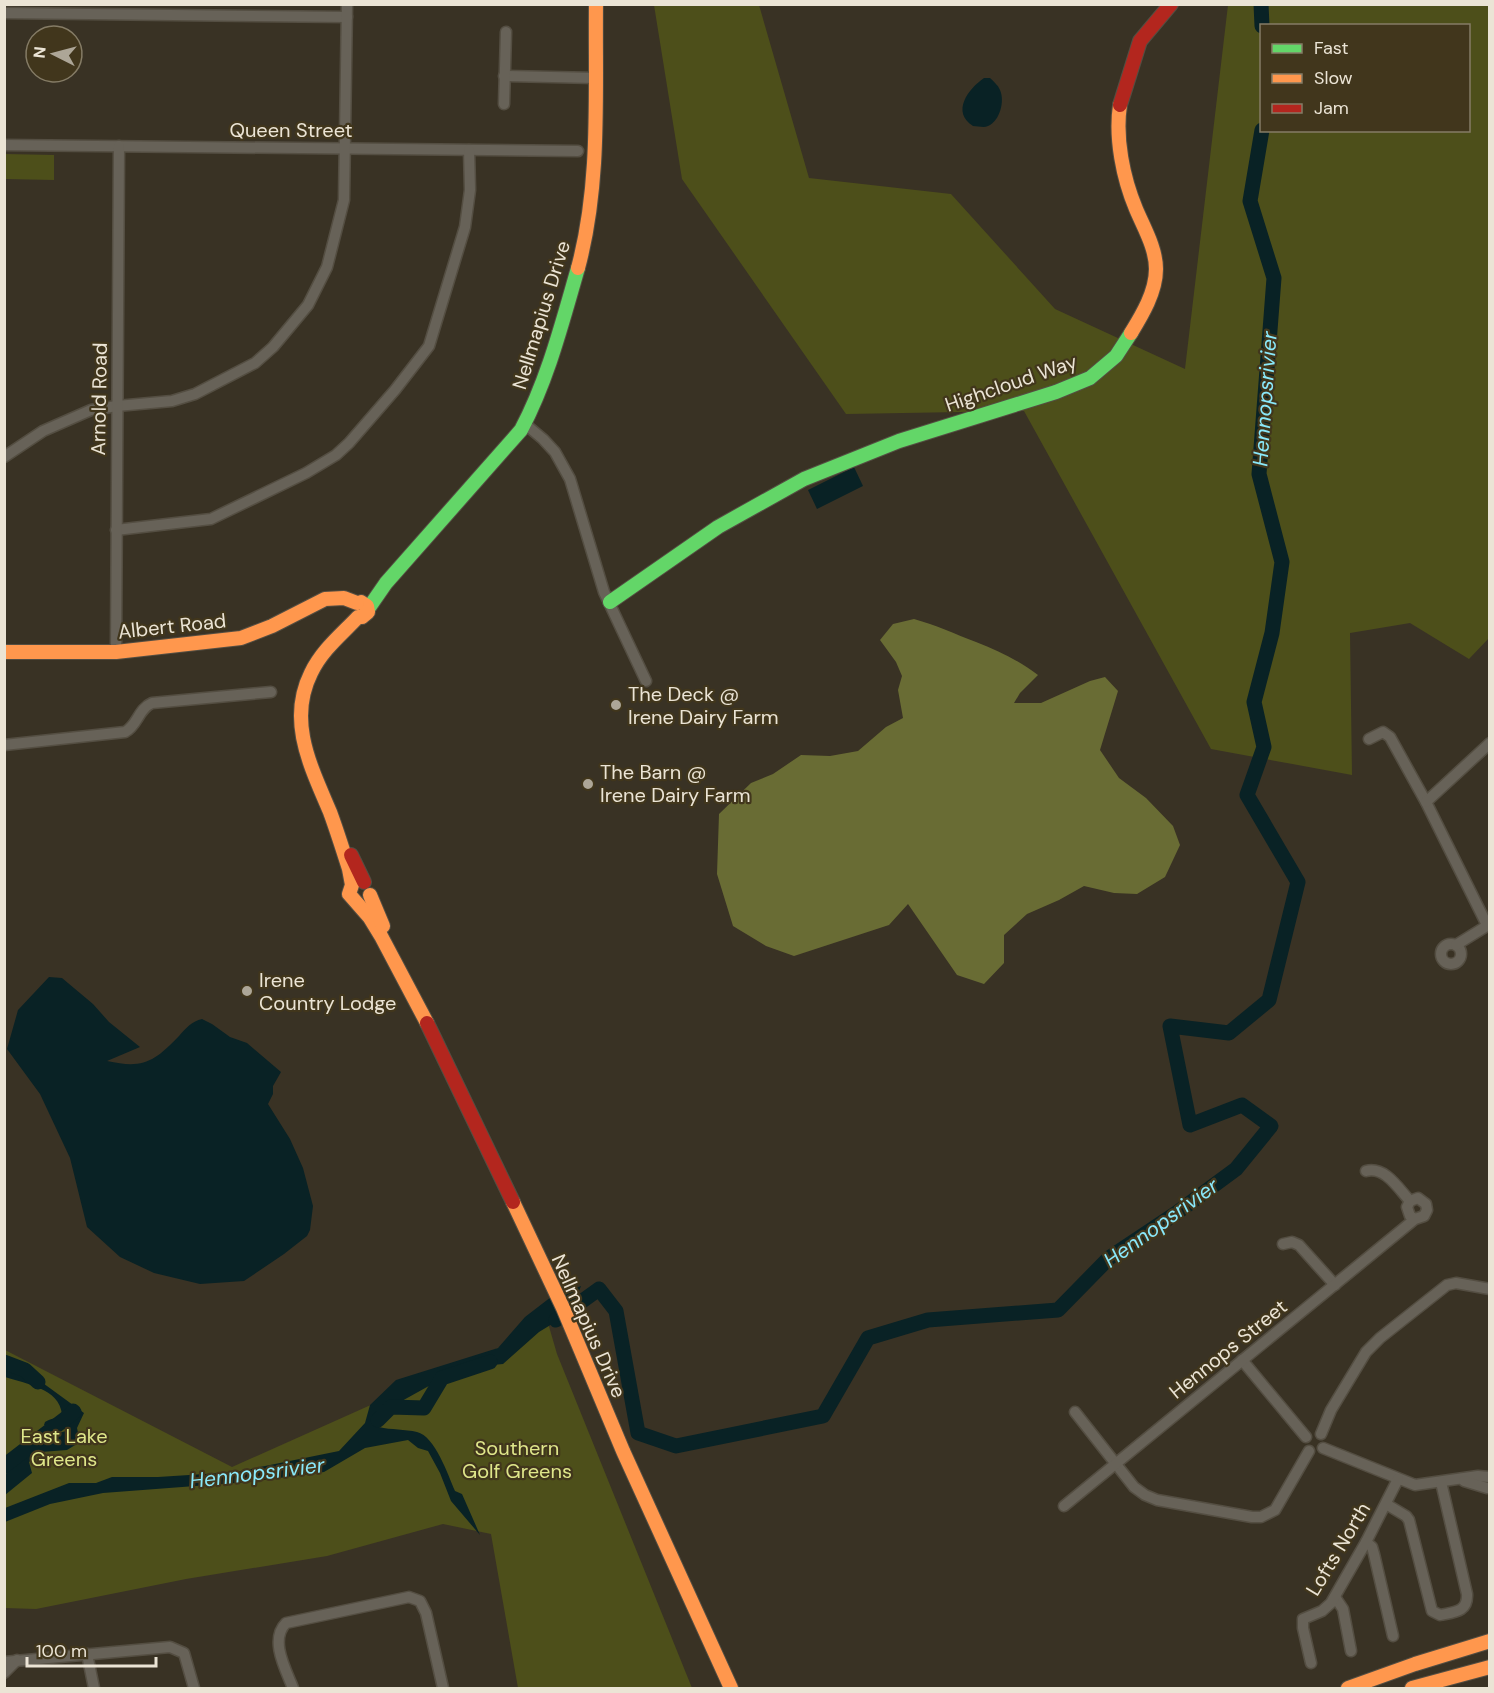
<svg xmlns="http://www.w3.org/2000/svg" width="1494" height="1693" viewBox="0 0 1494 1693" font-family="'DM Sans',sans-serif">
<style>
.green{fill:#4d4f1a;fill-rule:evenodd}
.forest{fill:#696c34}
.water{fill:#092225}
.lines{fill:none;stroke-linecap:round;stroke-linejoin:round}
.river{stroke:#092225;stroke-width:15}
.street-casing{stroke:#544e42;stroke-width:13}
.fast-casing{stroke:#544e42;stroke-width:16}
.slow-casing{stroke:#544e42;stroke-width:16}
.jam-casing{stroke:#544e42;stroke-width:16}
.street{stroke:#676258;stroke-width:10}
.fast{stroke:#63d668;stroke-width:14}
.slow{stroke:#ff974d;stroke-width:14}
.jam{stroke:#b3261e;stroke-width:14}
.poi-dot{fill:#ada697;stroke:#41361c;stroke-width:2}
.labels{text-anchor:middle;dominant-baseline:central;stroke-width:4.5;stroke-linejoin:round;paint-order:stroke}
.street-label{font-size:20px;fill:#ebe4d5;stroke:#41361c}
.poi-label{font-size:20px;fill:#ebe4d5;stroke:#41361c;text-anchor:start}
.park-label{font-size:20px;fill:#dfe68a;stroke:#41361c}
.water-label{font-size:21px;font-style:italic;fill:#8ae9fb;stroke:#41361c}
</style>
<rect width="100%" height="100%" fill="#393224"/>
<g class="green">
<path d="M 654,5 L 759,5 L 809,178 L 951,194 L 1055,309 L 1185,369 L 1228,5 L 1489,5 L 1489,638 L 1469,659 L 1410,623 L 1350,633 L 1352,775 L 1211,749 L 1024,411 L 846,414 L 682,179 ZM 1262,26 L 1468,26 L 1468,130 L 1262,130 Z"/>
<polygon points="5,154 54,155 54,180 5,179"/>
<polygon points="548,1323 557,1354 692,1688 518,1688 491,1534 443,1524 327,1556 186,1579 36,1609 5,1608 5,1350 232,1467 498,1348"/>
</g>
<path class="forest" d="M 914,619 C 936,625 955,634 976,642 C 999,651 1018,660 1038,675 L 1020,693 L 1014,703 L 1041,703 L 1090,681 L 1105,677 L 1118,691 L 1100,750 L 1119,778 L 1146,798 L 1173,826 L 1180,845 L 1165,877 L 1137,894 L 1114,893 L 1084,886 L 1059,900 L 1027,914 L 1004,935 L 1004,963 L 984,984 L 957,975 L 908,904 L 889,925 L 794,956 L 766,946 L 733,926 L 717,874 L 719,814 L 751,783 L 773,774 L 801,755 L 830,756 L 858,751 L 886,727 L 903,718 L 898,690 L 902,676 L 896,662 L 880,640 L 893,624 Z"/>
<g class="water">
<path d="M 984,78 L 990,78 C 994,82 998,85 1000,90 C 1005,101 1000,121 988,126 C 984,128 978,126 973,126 C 951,112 968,89 984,78 Z"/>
<polygon points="854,467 863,486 817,509 808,490"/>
<path d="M 49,977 L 62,978 L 93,1004 L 109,1022 L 140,1047 L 107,1061 C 143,1069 154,1062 179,1036 C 186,1028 192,1021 202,1019 L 212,1024 L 230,1037 L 247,1043 L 281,1072 L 273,1086 L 273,1094 L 268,1104 L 290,1139 L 303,1168 L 313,1206 L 310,1230 L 307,1236 L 284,1254 L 244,1281 L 200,1284 L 154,1273 L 120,1257 L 87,1227 L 70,1158 L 40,1094 L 7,1049 L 18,1010 Z"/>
<path d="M 581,1286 L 570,1313 L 539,1332 L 503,1364 L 473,1367 L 445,1377 L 391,1407 L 379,1427 C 391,1430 405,1429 417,1432 C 435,1436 448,1475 455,1491 L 462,1494 L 480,1535 L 451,1501 L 440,1473 L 428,1451 L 418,1448 L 408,1440 L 365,1448 L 324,1472 L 248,1482 L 103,1493 L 50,1504 L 5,1522 L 5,1508 L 69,1483 L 96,1483 L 112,1477 L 158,1477 L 236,1472 L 339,1451 L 365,1423 L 370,1405 L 396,1380 L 498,1348 L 525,1317 L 551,1297 Z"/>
<path d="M 5,1362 L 25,1370 L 84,1413 L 77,1428 L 80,1442 L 67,1450 L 41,1452 L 29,1462 L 32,1473 L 5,1495 C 4,1479 6,1462 20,1451 C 27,1445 32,1441 37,1434 L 42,1441 L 47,1436 L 66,1431 L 61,1422 L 55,1421 L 50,1426 L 44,1425 L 45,1422 C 51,1418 57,1419 62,1414 C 59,1388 26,1384 5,1377 Z"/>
</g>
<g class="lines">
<g class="river">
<polyline points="1261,4 1262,26"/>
<polyline points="556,1320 599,1289 616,1311 638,1433 676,1446 823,1416 868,1338 928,1320 1058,1310 1109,1258 1175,1214 1236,1169 1271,1126 1242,1105 1190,1125 1170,1026 1229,1033 1269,1000 1298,882 1247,795 1264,747 1254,702 1272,633 1282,562 1259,474 1274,278 1250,201 1262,130"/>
<polyline points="4,1362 25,1370 38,1382"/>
<polyline points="378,1420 391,1407 424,1408 442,1378 490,1362"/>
<polyline points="4,1466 74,1412 73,1411"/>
</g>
<g class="street-casing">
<g id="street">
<polyline points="4,13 347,17"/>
<polyline points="504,76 595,78"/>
<polyline points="504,104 506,32"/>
<polyline points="4,145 578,151"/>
<polyline points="525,424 543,439 555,452 570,479 604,592 646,681"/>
<polyline points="4,457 43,431 91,410 117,406 172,401 195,394 255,363 273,347 308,305 327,267 344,200 347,4"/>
<polyline points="116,530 211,519 306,473 336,455 349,443 395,390 429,346 465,227 470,190 469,150"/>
<polyline points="116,652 119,146"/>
<polyline points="1369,739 1383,732 1390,737 1426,802 1487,925"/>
<path d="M 4,745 L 125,732 C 138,725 138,709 152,703 L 271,692"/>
<polyline points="1426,802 1490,743"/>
<circle cx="1451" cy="954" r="10"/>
<polyline points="1456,945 1490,924"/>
<path d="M 1366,1171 C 1385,1166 1398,1188 1410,1201"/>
<polyline points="1283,1244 1292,1242 1299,1245 1335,1285"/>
<polyline points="1242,1360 1306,1437"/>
<polyline points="1075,1412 1134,1487 1145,1495 1157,1500 1252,1517 1261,1517 1275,1510 1309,1451"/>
<polyline points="1321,1434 1331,1410 1366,1352 1380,1338 1447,1285 1456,1283 1490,1289"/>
<polyline points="1323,1448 1415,1485 1478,1476 1489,1477"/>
<polyline points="1464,1481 1487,1488"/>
<path d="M 1386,1504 L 1406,1516 L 1409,1520 L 1432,1611 L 1440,1615 C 1455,1612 1468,1612 1467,1594 L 1441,1482"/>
<polyline points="1064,1506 1415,1219 1424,1216 1427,1210 1426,1204 1418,1198 1410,1201 1407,1207 1410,1216 1415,1219"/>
<polyline points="1366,1542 1372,1547 1374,1554 1393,1636"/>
<polyline points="1335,1597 1343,1609 1351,1651"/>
<polyline points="87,1654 94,1688"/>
<polyline points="4,1662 170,1647 184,1653 194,1688"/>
<polyline points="1311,1663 1303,1628 1303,1619 1322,1611 1331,1603 1366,1542 1398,1479"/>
<polyline points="4,1673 17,1660"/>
<path d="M 293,1688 C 286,1670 269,1640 286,1623 L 409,1597 L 420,1601 L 426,1613 L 443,1688"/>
</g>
</g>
<g class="fast-casing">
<g id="fast">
<polyline points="610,602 718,527 804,479 899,441 1056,392 1090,378 1116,356 1131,333"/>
<path d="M 368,609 L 386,583 L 521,430 C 548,379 562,323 578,268"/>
</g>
</g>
<g class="slow-casing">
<g id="slow">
<path d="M 1120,105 C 1115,138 1123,178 1136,209 C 1144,228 1156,248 1156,269 C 1156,292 1142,315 1131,333"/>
<path d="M 578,268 C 601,183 595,92 596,4"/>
<path d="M 361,602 L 367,606 L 368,612 L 362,617 L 358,617 C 341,635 322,650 311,673 C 287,721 311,767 330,812 C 337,831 343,850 349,869 L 352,885 L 349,894 L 370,918 L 381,936 L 427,1023"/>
<polyline points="4,652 116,652 241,638 272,626 325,599 344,598 357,603"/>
<polyline points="370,895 383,926"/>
<polyline points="513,1202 563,1308 623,1451 731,1688"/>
<polyline points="1348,1688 1415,1664 1490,1641"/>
<polyline points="1412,1688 1490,1667"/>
</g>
</g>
<g class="jam-casing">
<g id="jam">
<polyline points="1120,105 1140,41 1171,4"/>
<polyline points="351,855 364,882"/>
<polyline points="427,1023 513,1202"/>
</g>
</g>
<use href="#street" class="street"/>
<use href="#fast" class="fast"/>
<use href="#slow" class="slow"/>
<use href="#jam" class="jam"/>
</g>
<g class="poi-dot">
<circle cx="616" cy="705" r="6"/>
<circle cx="588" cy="784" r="6"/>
<circle cx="247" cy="991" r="6"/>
</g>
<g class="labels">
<g class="street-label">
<text x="291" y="130">Queen Street</text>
<text transform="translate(541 315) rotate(-73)">Nellmapius Drive</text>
<text transform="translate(1011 383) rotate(-19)">Highcloud Way</text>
<text transform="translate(99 399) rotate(-89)">Arnold Road</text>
<text transform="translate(172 626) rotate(-6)">Albert Road</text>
<text transform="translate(589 1326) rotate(66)">Nellmapius Drive</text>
<text transform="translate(1228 1349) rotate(-39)">Hennops Street</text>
<text transform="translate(1338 1549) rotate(-59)">Lofts North</text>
</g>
<g class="poi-label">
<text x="628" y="694">The Deck @<tspan x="628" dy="23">Irene Dairy Farm</tspan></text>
<text x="600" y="772">The Barn @<tspan x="600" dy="23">Irene Dairy Farm</tspan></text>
<text x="259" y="980">Irene<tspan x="259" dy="23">Country Lodge</tspan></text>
</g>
<g class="park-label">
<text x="64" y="1436">East Lake<tspan x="64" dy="23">Greens</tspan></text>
<text x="517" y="1448">Southern<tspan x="517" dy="23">Golf Greens</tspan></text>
</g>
<g class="water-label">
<text transform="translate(1265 399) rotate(-86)">Hennopsrivier</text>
<text transform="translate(1161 1223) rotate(-36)">Hennopsrivier</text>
<text transform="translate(257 1473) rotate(-7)">Hennopsrivier</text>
</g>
</g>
<rect width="1494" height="1693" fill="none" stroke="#ebe4d5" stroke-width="12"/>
<rect x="1260" y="24" width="210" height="108" fill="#41361c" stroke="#857c66" stroke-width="1.5"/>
<rect x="1272" y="44" width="30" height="9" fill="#63d668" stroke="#857c66" stroke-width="1.5"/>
<text x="1314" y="54" font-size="18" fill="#ebe4d5">Fast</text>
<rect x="1272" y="74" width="30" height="9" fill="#ff974d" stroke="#857c66" stroke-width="1.5"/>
<text x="1314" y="84" font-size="18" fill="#ebe4d5">Slow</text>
<rect x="1272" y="104" width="30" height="9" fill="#b3261e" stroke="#857c66" stroke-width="1.5"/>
<text x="1314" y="114" font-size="18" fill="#ebe4d5">Jam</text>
<g transform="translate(54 54) rotate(276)"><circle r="28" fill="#41361c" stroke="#857c66" stroke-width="1.5"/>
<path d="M0-4.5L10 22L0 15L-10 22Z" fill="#ada697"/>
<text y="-9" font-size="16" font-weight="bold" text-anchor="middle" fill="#ebe4d5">N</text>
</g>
<path d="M27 1657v9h129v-9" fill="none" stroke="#ebe4d5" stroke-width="3"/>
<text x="36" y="1657" font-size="18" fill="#ebe4d5" stroke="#41361c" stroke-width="4.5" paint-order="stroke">100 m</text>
</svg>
